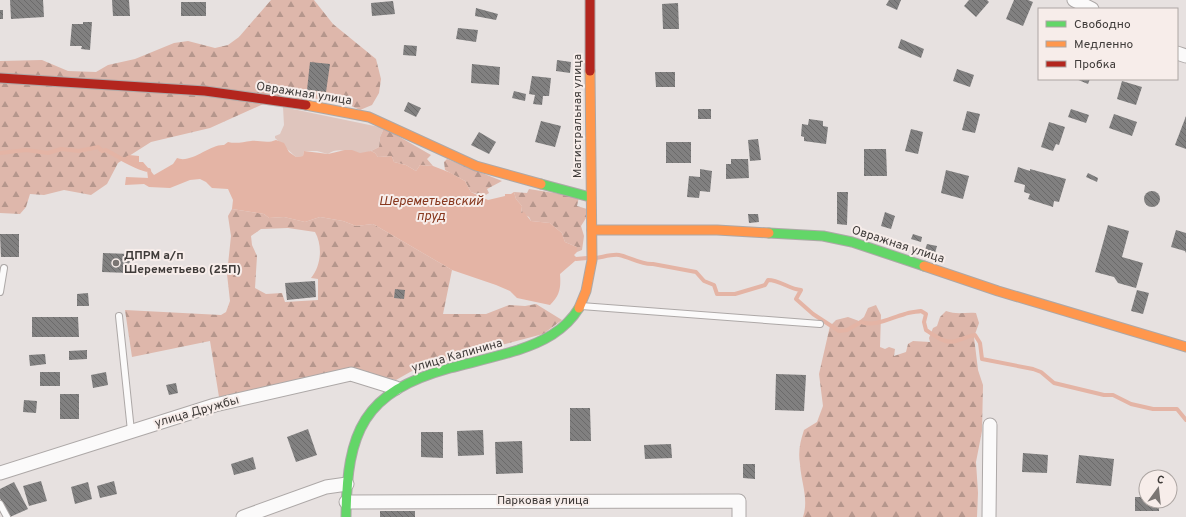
<svg xmlns="http://www.w3.org/2000/svg" width="1186" height="517" viewBox="0 0 1186 517" font-family="Overpass,sans-serif">
<style>
.grass{fill:#dfc5bd}
.forest{fill:url(#forest-firs);fill-rule:evenodd}
.water{fill:#e4b4a5}
.lines{fill:none;stroke-linecap:round;stroke-linejoin:round}
.stream{stroke:#e4b4a5;stroke-width:4}
.building{fill:url(#building-back-hatch)}
.lane-casing{stroke:#ada8a7;stroke-width:8}
.street-casing{stroke:#ada8a7;stroke-width:15}
.fast-casing{stroke:#ada8a7;stroke-width:11}
.slow-casing{stroke:#ada8a7;stroke-width:11}
.jam-casing{stroke:#ada8a7;stroke-width:11}
.lane{stroke:#fbfafa;stroke-width:6}
.street{stroke:#fbfafa;stroke-width:13}
.fast{stroke:#63d668;stroke-width:9}
.slow{stroke:#ff974d;stroke-width:9}
.jam{stroke:#b3261e;stroke-width:9}
.poi-dot{fill:#7a7573;stroke:#f7edea;stroke-width:1.5}
.labels{text-anchor:middle;dominant-baseline:central;stroke-width:4;stroke-linejoin:round;paint-order:stroke}
.street-label{font-size:12px;fill:#3f3b39;stroke:#f7edea}
.poi-label{font-size:12px;font-weight:bold;fill:#3f3b39;stroke:#f7edea;text-anchor:start}
.water-label{font-size:13px;font-style:italic;fill:#87381e;stroke:#f7edea}
</style>
<defs>
<pattern id="forest-firs" width="22" height="20" patternUnits="userSpaceOnUse"><rect width="22" height="20" fill="#deb7ab"/><path d="M5 1l3.5 6h-7zM16 11l3.5 6h-7z" fill="#b5968c"/></pattern>
<pattern id="building-back-hatch" width="6" height="6" patternUnits="userSpaceOnUse"><rect width="6" height="6" fill="#818080"/><path d="M-1 5l2 2M0 0l6 6M5-1l2 2" fill="none" stroke="#6b6a6a"/></pattern>
</defs>
<rect width="100%" height="100%" fill="#e7e1e0"/>
<path class="grass" d="M 283,107 L 384,128 L 380,137 L 379,147 C 373,150 367,154 360,153 C 350,153 338,146 328,154 L 317,151 L 304,151 L 303,156 L 296,157 L 275,138 L 275,136 L 280,134 L 284,125 Z"/>
<g class="forest">
<polygon points="271,0 314,0 333,24 376,59 381,79 379,93 372,105 360,110 345,103 311,98 298,104 290,92 210,128 151,142 118,163 107,184 91,195 64,190 44,195 30,194 26,207 20,214 0,213 0,61 42,60 68,71 96,72 108,65 135,59 174,43 188,41 215,48 228,45 239,37"/>
<polygon points="384,128 431,155 427,159 433,166 420,165 416,171 406,165 394,162 392,156 378,157 375,153 371,151 379,147 380,137"/>
<polygon points="447,159 502,181 487,189 489,193 484,196 471,192 465,181 445,170 444,162"/>
<polygon points="529,189 579,197 577,206 587,209 586,218 581,226 584,236 582,250 577,252 577,247 565,242 562,233 550,223 531,221 529,217 521,213 522,206 516,199 514,192 527,193"/>
<path d="M 232,209 L 264,214 L 269,218 L 284,217 L 305,222 L 320,217 L 343,221 L 356,226 L 373,224 L 452,270 L 443,314 L 486,314 L 509,305 L 525,306 L 536,304 L 562,320 L 543,334 L 419,367 L 396,380 L 350,369 L 219,397 L 210,341 L 132,357 L 125,310 L 221,315 L 226,312 L 230,301 L 227,274 L 231,236 L 228,216 ZM 288,228 L 315,232 C 323,246 321,266 311,278 L 318,279 L 318,300 L 285,302 L 282,293 L 266,294 L 255,288 L 257,256 L 252,245 L 251,236 L 261,229 Z"/>
<path d="M 876,305 L 881,315 L 880,347 L 885,349 L 889,347 L 895,349 L 894,356 L 906,352 L 908,344 L 913,341 L 930,342 L 929,338 L 933,328 L 937,326 L 940,317 L 946,311 C 957,315 965,312 976,313 L 979,323 L 974,337 L 978,370 L 983,385 L 982,431 L 976,462 L 978,493 L 977,517 L 803,517 C 809,499 801,482 800,464 C 798,452 800,442 804,430 L 817,422 L 823,406 L 819,374 L 830,326 L 836,320 L 848,317 L 859,321 L 864,317 L 868,308 Z"/>
</g>
<path class="water" d="M 276,140 L 284,143 L 289,152 L 296,157 L 303,156 L 304,151 L 328,154 L 345,150 L 352,150 L 360,153 L 371,151 L 375,153 L 378,157 L 392,156 L 394,162 L 406,165 L 416,171 L 420,165 L 433,166 L 451,173 L 465,181 L 471,192 L 488,200 L 505,196 L 505,194 L 511,194 L 514,192 L 516,199 L 522,206 L 521,213 L 524,212 L 531,221 L 550,223 L 562,233 L 565,242 L 577,247 L 577,252 L 574,255 L 576,257 L 575,261 L 560,274 C 561,288 560,295 550,305 L 517,298 L 510,291 L 496,285 L 452,270 L 373,224 L 356,226 L 343,221 L 320,217 L 305,222 L 284,217 L 269,218 L 264,214 L 232,209 L 233,200 L 228,189 L 212,188 L 206,182 L 200,179 L 190,180 L 170,188 L 149,187 L 144,184 L 125,185 L 126,177 L 149,178 L 148,170 C 139,169 130,163 122,159 L 129,155 L 139,156 L 139,162 L 143,162 L 154,175 L 173,164 L 177,158 C 191,164 210,144 224,145 L 228,142 C 236,144 243,142 251,141 C 259,140 267,144 276,140 Z"/>
<g class="lines">
<g class="stream">
<path d="M 0,153 L 26,150 L 48,153 L 61,149 L 79,151 L 98,147 L 102,151 L 106,150 C 117,156 137,169 149,170 L 150,178"/>
<path d="M 596,258 C 603,257 612,254 619,255 C 630,257 641,265 653,264 L 696,272 L 704,281 L 714,285 L 717,294 L 735,294 L 765,285 L 768,280 C 780,280 789,289 801,290 L 796,299 L 813,314 L 839,331 L 847,330 L 861,322 C 876,327 890,318 905,314 C 910,312 916,312 921,311 L 926,314 L 924,322 L 926,330 C 935,336 945,344 956,341 C 963,339 968,336 975,335 L 980,343 L 982,359 L 1033,369 L 1041,372 L 1054,383 L 1104,395 L 1113,395 L 1131,404 L 1153,409 L 1177,409 L 1186,420"/>
<polyline points="576,259 587,258"/>
</g>
</g>
<g class="building">
<polygon points="10,0 43,0 44,17 11,19"/>
<polygon points="112,0 129,0 130,16 113,16"/>
<polygon points="889,0 901,0 897,10 886,5"/>
<polygon points="969,0 987,0 989,2 976,17 964,6"/>
<polygon points="1014,0 1028,0 1033,2 1023,26 1006,19"/>
<polygon points="393,1 395,14 372,16 371,3"/>
<rect x="181" y="2" width="25" height="14"/>
<polygon points="678,3 679,29 663,29 662,4"/>
<polygon points="476,8 498,14 496,20 475,16"/>
<rect x="0" y="10" width="3" height="9"/>
<polygon points="83,22 92,22 90,50 81,49 82,46 70,46 72,24 83,24"/>
<polygon points="458,28 478,30 476,42 456,39"/>
<polygon points="901,39 924,49 921,58 898,48"/>
<polygon points="404,45 417,46 416,56 403,55"/>
<polygon points="557,60 571,62 570,73 556,71"/>
<polygon points="310,62 330,64 326,92 307,90"/>
<polygon points="472,64 500,67 499,85 471,83"/>
<polygon points="957,69 974,75 970,87 953,81"/>
<polygon points="655,72 675,72 675,87 656,87"/>
<polygon points="532,76 551,78 549,96 543,96 542,105 533,104 535,95 529,94"/>
<polygon points="1076,79 1090,79 1088,84"/>
<polygon points="1122,81 1142,87 1136,105 1117,99"/>
<polygon points="514,91 526,94 525,101 512,98"/>
<polygon points="408,102 421,108 416,117 404,111"/>
<rect x="698" y="109" width="13" height="10"/>
<polygon points="1071,109 1089,115 1086,123 1068,117"/>
<polygon points="967,111 980,114 975,133 962,130"/>
<polygon points="1114,114 1137,122 1132,136 1109,128"/>
<polygon points="1186,116 1186,149 1175,145"/>
<polygon points="809,119 823,121 823,126 828,127 826,144 804,141 804,137 801,136 802,124 808,125"/>
<polygon points="541,121 561,126 555,147 535,142"/>
<polygon points="1049,122 1065,127 1059,145 1056,144 1053,151 1041,147"/>
<polygon points="911,129 923,132 918,154 905,151"/>
<polygon points="479,132 496,142 489,154 471,145"/>
<polygon points="758,139 761,160 750,161 748,140"/>
<rect x="666" y="142" width="25" height="21"/>
<polygon points="864,149 886,149 887,176 864,176"/>
<polygon points="731,159 748,159 749,178 726,179 726,164 731,164"/>
<polygon points="1018,167 1030,171 1030,169 1066,179 1059,202 1054,201 1053,207 1028,199 1030,194 1024,192 1025,185 1014,182"/>
<polygon points="700,169 712,171 710,192 700,191 699,198 687,197 689,176 700,177"/>
<polygon points="946,170 969,176 963,199 941,193"/>
<polygon points="1088,173 1098,178 1097,182 1086,177"/>
<circle cx="1152" cy="199" r="8"/>
<polygon points="837,192 848,192 847,225 837,224"/>
<polygon points="885,212 895,216 891,229 881,226"/>
<polygon points="748,214 758,214 759,222 749,223"/>
<polygon points="1108,225 1129,231 1122,257 1143,263 1136,288 1118,283 1114,277 1095,272"/>
<polygon points="1176,230 1186,233 1186,253 1185,251 1171,247"/>
<polygon points="0,234 19,234 19,257 1,257"/>
<polygon points="913,234 922,237 921,242 911,239"/>
<polygon points="927,244 937,246 935,253 925,250"/>
<polygon points="103,253 130,254 129,273 102,272"/>
<polygon points="315,281 316,297 287,300 285,283"/>
<polygon points="395,289 405,290 404,299 394,298"/>
<polygon points="1137,290 1149,293 1143,314 1131,311"/>
<polygon points="88,293 89,306 77,306 77,294"/>
<polygon points="32,317 78,317 79,337 32,337"/>
<polygon points="87,350 87,359 69,360 69,351"/>
<polygon points="45,354 46,364 30,366 29,355"/>
<rect x="40" y="372" width="20" height="14"/>
<polygon points="106,372 108,385 93,388 91,375"/>
<polygon points="776,374 806,375 804,411 775,410"/>
<polygon points="176,383 178,393 169,395 166,385"/>
<rect x="60" y="394" width="19" height="25"/>
<polygon points="24,400 37,401 36,413 23,412"/>
<polygon points="570,408 590,408 591,441 570,441"/>
<polygon points="308,429 317,455 296,462 287,437"/>
<polygon points="483,430 484,455 458,456 457,431"/>
<polygon points="421,432 443,432 443,458 421,457"/>
<polygon points="522,441 523,473 496,474 495,442"/>
<polygon points="671,444 672,458 645,459 644,445"/>
<polygon points="1023,453 1048,455 1047,473 1022,472"/>
<polygon points="1079,455 1114,459 1111,486 1076,483"/>
<polygon points="253,457 256,469 234,475 231,464"/>
<polygon points="743,464 755,464 755,479 743,478"/>
<polygon points="41,481 47,501 29,506 23,486"/>
<polygon points="114,481 117,494 100,498 97,486"/>
<polygon points="14,482 28,509 10,517 0,498 0,489"/>
<polygon points="88,482 92,499 75,504 71,487"/>
<polygon points="1135,497 1146,497 1146,501 1159,501 1159,511 1135,511"/>
<rect x="380" y="511" width="35" height="6"/>
</g>
<g class="lines">
<g class="lane-casing">
<g id="lane">
<polyline points="0,292 4,268"/>
<polyline points="581,306 820,324"/>
<polyline points="119,316 131,431"/>
<polyline points="0,504 7,517"/>
</g>
</g>
<g class="street-casing">
<g id="street">
<polyline points="1074,0 1092,9"/>
<polyline points="1177,53 1186,56"/>
<polyline points="0,473 215,405 351,374 396,388"/>
<polyline points="346,502 739,501 739,517"/>
<polyline points="243,517 326,487 347,484"/>
<polyline points="989,517 990,425"/>
</g>
</g>
<g class="fast-casing">
<g id="fast">
<polyline points="541,184 590,197"/>
<polyline points="769,233 823,236 852,242 924,266"/>
<path d="M 346,517 C 347,431 363,392 450,368 C 473,362 495,357 518,350 C 542,342 565,331 579,308"/>
</g>
</g>
<g class="slow-casing">
<g id="slow">
<polyline points="306,105 369,117 476,166 541,184"/>
<polyline points="592,230 717,230 769,233"/>
<polyline points="924,266 998,291 1186,347"/>
<polyline points="579,308 586,291 592,260 590,71"/>
</g>
</g>
<g class="jam-casing">
<g id="jam">
<polyline points="590,0 590,71"/>
<polyline points="0,78 205,91 306,105"/>
</g>
</g>
<use href="#lane" class="lane"/>
<use href="#street" class="street"/>
<use href="#fast" class="fast"/>
<use href="#slow" class="slow"/>
<use href="#jam" class="jam"/>
</g>
<circle class="poi-dot" cx="116" cy="263" r="4"/>
<g class="labels">
<g class="street-label">
<text transform="translate(304 94) rotate(9)">Овражная улица</text>
<text transform="translate(578 116) rotate(-90)">Магистральная улица</text>
<text transform="translate(898 245) rotate(18)">Овражная улица</text>
<text transform="translate(457 356) rotate(-16)">улица Калинина</text>
<text transform="translate(197 412) rotate(-16)">улица Дружбы</text>
<text x="543" y="501">Парковая улица</text>
</g>
<g class="poi-label">
<text x="124" y="256">ДПРМ а/п<tspan x="124" dy="14">Шереметьево (25П)</tspan></text>
</g>
<g class="water-label">
<text x="431" y="202">Шереметьевский<tspan x="431" dy="15">пруд</tspan></text>
</g>
</g>
<rect x="1038" y="8" width="140" height="72" fill="#f7edea" stroke="#ada6a3"/>
<rect x="1046" y="21" width="20" height="6" fill="#63d668" stroke="#ada6a3"/>
<text x="1074" y="28" font-size="12" fill="#3f3b39">Свободно</text>
<rect x="1046" y="41" width="20" height="6" fill="#ff974d" stroke="#ada6a3"/>
<text x="1074" y="48" font-size="12" fill="#3f3b39">Медленно</text>
<rect x="1046" y="61" width="20" height="6" fill="#b3261e" stroke="#ada6a3"/>
<text x="1074" y="68" font-size="12" fill="#3f3b39">Пробка</text>
<g transform="translate(1158 489) rotate(15)"><circle r="19" fill="#f7edea" stroke="#ada6a3"/>
<path d="M0-3L7 15L0 10L-7 15Z" fill="#7a7573"/>
<text y="-6" font-size="11" font-weight="bold" text-anchor="middle" fill="#3f3b39">С</text>
</g>
</svg>
